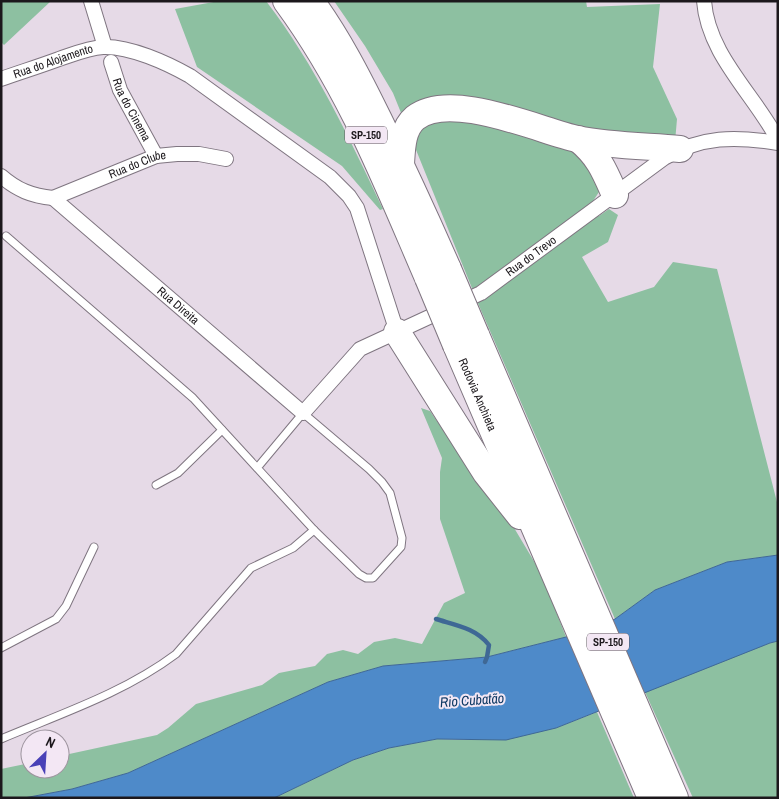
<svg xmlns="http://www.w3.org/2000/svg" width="779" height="799" viewBox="0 0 779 799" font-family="'Archivo Narrow',sans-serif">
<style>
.green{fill:#8dc0a1}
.water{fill:#4e8ac9;stroke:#3f6895}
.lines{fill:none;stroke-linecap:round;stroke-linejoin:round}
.stream{stroke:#3f6895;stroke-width:4.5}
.lane-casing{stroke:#7f7580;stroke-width:9}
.street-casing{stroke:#7f7580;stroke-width:16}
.highway-casing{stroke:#7f7580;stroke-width:28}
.lane{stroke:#fff;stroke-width:7}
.street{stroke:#fff;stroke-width:14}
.highway{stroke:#fff;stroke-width:26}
.highway-bridge-casing{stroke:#7f7580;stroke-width:28;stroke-linecap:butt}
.highway-bridge{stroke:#fff;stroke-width:26}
.labels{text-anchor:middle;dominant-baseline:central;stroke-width:4;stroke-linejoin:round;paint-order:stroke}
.shield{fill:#f3e7f4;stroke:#5c565d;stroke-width:1}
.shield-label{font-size:11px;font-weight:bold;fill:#1c181c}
.street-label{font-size:12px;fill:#1c181c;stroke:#f3e7f4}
.water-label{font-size:14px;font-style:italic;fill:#0d3863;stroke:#f3e7f4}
</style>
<rect width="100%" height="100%" fill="#e6dae7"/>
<g class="green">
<polygon points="1,1 51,1 4,45 1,42"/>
<path d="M 219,1 L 266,1 C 315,65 349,137 383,209 L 380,210 L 342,166 L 197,67 L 175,9 Z"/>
<polygon points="334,1 586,1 587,7 660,4 653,67 677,119 675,142 603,134 592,172 599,192 591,204 599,216 609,209 618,215 608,242 582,257 608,302 654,287 673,262 717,269 778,506 778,555 727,562 655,590 615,619 480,308 393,93 365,46"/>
<polygon points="421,408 430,411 477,479 507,516 541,573 566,637 487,657 383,666 328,682 128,773 72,789 24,798 1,798 1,769 30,763 30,769 60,769 60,756 157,735 168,728 196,704 262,685 279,673 315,666 327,654 343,650 358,654 374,642 395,638 422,644 444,603 465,593 440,519 440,472 442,458"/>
<polygon points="778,641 778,798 693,798 645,692 770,643"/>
<polygon points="597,712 634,798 274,798 353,760 389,748 437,739 468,740 556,728"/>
</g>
<polygon class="water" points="778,555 778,641 770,643 556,728 506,740 437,739 389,748 353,760 274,798 24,798 72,789 128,773 328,682 383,666 487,657 566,637 615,619 655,590 727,562"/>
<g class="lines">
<path class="stream" d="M 436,619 C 455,625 476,628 489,645 L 487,657 L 485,662"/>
<g class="lane-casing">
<g id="lane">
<polyline points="6,236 193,398 314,530 359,574 366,578 373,578 401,547 402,538 390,493 382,482 369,469 303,413 257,468"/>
<polyline points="156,485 178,473 222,430"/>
<polyline points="1,648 56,619 66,606 94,547"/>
<path d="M 1,739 C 60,714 124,693 176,654 L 251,568 L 293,548 L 314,530"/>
</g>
</g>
<g class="street-casing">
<g id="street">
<polyline points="91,1 105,47"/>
<path d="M 704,1 C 708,55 754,94 778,140"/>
<path id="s1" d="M 111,62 L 120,90 L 156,156"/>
<path id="s2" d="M 1,79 C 21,72 40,66 59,59 C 74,54 88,48 103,47 C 130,46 167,63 190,76 L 330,177 L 349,196 L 357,208 L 397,332"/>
<path d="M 1,176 C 17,190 32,196 53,198"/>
<path id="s3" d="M 53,198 L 303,413 L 360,349 L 481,293 L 664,158 C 702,136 735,136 778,143"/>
<path id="s4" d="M 53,198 L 156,156 L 177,154 L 199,154 L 226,159"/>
</g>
</g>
<g class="highway-casing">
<g id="highway">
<path d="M 286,1 C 350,88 386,181 428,278"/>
<path d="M 311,1 C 338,38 359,79 379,120 C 403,169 426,219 448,269"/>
<path d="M 578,139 C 599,156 605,172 615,195"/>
<path d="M 401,164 C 402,149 402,129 415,118 C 450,90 538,130 577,139 C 610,146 646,146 680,149"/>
<polyline points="397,332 486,473 520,516"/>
<polyline points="476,335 675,798"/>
<path id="s5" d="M 456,345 L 651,798"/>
</g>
</g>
<use href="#lane" class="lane"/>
<use href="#street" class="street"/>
<use href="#highway" class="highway"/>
<g class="highway-bridge-casing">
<g id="highway-bridge">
<polyline points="448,269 476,335"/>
<polyline points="428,278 456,345"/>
</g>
</g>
<use href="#highway-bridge" class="highway-bridge"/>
</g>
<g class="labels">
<g class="shield">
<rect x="345" y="126.5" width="42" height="17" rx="4"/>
<rect x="587" y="633.5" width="42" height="17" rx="4"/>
</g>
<g class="shield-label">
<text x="366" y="135">SP-150</text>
<text x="608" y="642">SP-150</text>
</g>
<g class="street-label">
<text stroke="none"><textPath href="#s2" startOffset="55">Rua do Alojamento</textPath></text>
<text stroke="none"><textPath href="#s1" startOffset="52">Rua do Cinema</textPath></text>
<text stroke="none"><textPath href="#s4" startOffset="91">Rua do Clube</textPath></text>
<text stroke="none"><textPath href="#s3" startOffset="611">Rua do Trevo</textPath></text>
<text stroke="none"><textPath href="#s3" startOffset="165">Rua Direita</textPath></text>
<text stroke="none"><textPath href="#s5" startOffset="54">Rodovia Anchieta</textPath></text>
</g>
<g class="water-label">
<text transform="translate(472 700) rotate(-4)">Rio Cubatão</text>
</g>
</g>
<rect width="779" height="799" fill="none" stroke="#1c181c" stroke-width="5"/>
<g transform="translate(45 754) rotate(25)"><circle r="24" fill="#f3e7f4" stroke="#9d949e"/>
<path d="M0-4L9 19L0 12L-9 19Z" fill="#4941b7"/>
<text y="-8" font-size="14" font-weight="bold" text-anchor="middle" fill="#1c181c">N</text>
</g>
</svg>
